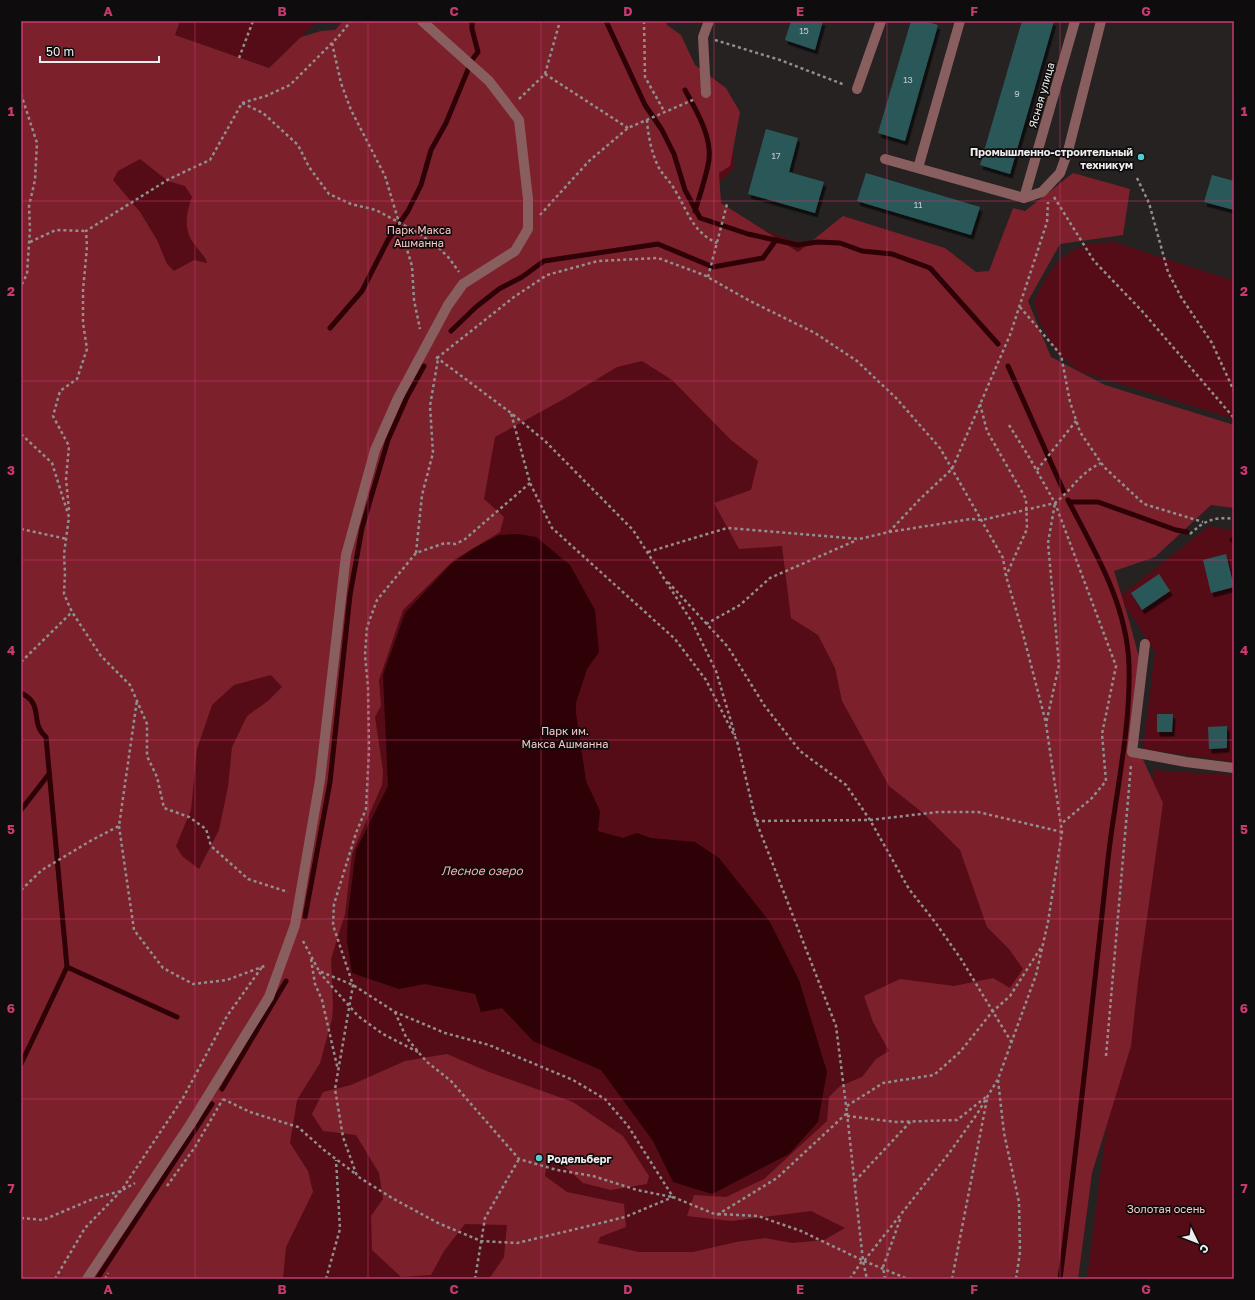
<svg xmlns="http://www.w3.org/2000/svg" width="1255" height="1300" viewBox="0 0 1255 1300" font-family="'Golos Text',sans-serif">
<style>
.green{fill:#560c17}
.forest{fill:#7c212b;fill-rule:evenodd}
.water{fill:#2e0106}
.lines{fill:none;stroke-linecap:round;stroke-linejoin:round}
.stream{stroke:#2e0106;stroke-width:5}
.building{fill:#2c5959;filter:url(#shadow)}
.path{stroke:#928f8f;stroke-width:2.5;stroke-dasharray:3 3;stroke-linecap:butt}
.minor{stroke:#895e5e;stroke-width:10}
.grid{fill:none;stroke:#c93871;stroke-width:1;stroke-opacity:0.55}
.poi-dot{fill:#52cdcd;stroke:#0e0c0c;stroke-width:1.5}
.labels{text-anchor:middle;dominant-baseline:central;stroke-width:3.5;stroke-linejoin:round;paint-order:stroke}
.number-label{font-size:9px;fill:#bec8c8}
.street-label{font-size:11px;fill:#efeded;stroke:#0e0c0c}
.poi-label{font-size:11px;font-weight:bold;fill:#efeded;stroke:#0e0c0c;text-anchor:end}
.park-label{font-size:11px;fill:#fbc5c5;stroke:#0e0c0c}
.water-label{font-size:12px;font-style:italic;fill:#faabab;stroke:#0e0c0c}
.neatline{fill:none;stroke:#c93871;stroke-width:1.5}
.grid-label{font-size:13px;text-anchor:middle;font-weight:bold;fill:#c93871}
</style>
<defs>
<filter id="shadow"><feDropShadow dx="2.5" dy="4.5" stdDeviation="0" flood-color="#0009"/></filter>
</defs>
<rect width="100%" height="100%" fill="#262222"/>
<g class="green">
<polygon points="21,21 171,61 734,128 734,168 716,185 717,208 766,231 794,241 863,241 1114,571 1122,595 1209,526 1234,531 1234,762 1143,749 1155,652 1124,604 1129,620 1135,742 1152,780 1154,770 1234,775 1234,1279 1087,1279 1107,1123 1092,1173 1075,1279 21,1279"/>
<polygon points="180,21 317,21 269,68 175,35"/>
<path d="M 1114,242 L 1234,281 L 1234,419 L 1078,371 L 1054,349 L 1040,323 L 1034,301 C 1047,275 1056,255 1086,245 C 1094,242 1105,243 1114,242 Z"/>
</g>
<path class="forest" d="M 21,21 L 180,21 L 175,35 L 269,68 L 301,37 L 321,31 L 335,30 L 343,21 L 665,21 L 667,25 L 681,35 L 695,65 L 726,88 L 740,112 L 730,166 L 719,173 L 721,203 L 798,252 L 843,216 L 945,248 L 976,272 L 989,271 L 1013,208 L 1025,211 L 1073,173 L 1130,189 L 1123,235 L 1060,244 L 1028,301 L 1051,357 L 1105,385 L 1234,425 L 1234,508 L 1211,505 L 1155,557 L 1114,571 L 1129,620 L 1142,669 L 1135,742 L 1163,803 L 1138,982 L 1131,1046 L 1092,1173 L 1078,1279 L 489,1279 L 504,1257 L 507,1225 L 465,1224 L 444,1251 L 431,1275 L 401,1277 L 372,1250 L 371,1216 L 383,1199 L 379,1173 L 356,1135 L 323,1131 L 312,1114 L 323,1092 L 351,1085 L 405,1061 L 447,1054 L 489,1072 L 573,1102 L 623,1136 L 649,1176 L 647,1184 L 611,1190 L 583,1183 L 557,1160 L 547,1162 L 545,1176 L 567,1192 L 624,1204 L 626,1227 L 600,1237 L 598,1243 L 639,1252 L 693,1252 L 736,1242 L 765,1238 L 792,1243 L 824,1240 L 845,1228 L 811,1211 L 731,1221 L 687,1216 L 694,1195 L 726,1197 L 764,1179 L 827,1121 L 829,1097 L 840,1086 L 862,1077 L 876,1059 L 889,1051 L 873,1022 L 864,996 L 900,979 L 954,986 L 993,978 L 1010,988 L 1023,969 L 1009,949 L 987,927 L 960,850 L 923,813 L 889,786 L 842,701 L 835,668 L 818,635 L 791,618 L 782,546 L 739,549 L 714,503 L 751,490 L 758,461 L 731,440 L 672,380 L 642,361 L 617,367 L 564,399 L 495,437 L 484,499 L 504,517 L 500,532 L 454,560 L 403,610 L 379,680 L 381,706 L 375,717 L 383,771 L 382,785 L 352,854 L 345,914 L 331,959 L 333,1006 L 332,1019 L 320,1063 L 297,1100 L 290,1143 L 308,1171 L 313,1192 L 286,1247 L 283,1279 L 21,1279 ZM 140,159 L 168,181 L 185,186 L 192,197 C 186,213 183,231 195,245 C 199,251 206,257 207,263 L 194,260 L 174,271 L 167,264 L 157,240 L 140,212 L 113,180 L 118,171 ZM 271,675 L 282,687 L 268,701 L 247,716 L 232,747 L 228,787 L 219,830 L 199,869 L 182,856 L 176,846 L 191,810 L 197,749 L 212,705 L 234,685 Z"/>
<polygon class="water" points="518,534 536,537 570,565 595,610 599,652 587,669 576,703 576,713 586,781 600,811 598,831 623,838 637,833 651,838 695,842 719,858 770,922 799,980 827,1072 818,1122 789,1154 712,1194 673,1182 653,1141 601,1070 533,1041 502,1008 481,1012 475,994 425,984 399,989 352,973 347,940 348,913 356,850 388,786 383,675 405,613 451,564 474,548 499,535"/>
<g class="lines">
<g class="stream">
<polyline points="606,21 645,105 662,130 674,154 685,190 700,218 748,234 798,245 817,242 840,243 862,251 892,254 930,268 998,344"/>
<path d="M 685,90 C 696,110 712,136 709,160 C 706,177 700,195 695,211"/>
<polyline points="330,328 362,291 388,240 408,211 421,185 431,150 446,123 472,60 478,52 472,29 472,21"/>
<polyline points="451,331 476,307 499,289 522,277 544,261 658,244 713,267 763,258 776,240"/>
<polyline points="1008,366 1064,492"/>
<polyline points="1068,500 1069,502 1098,502 1176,530 1187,532"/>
<polyline points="1232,540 1234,541"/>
<path d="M 21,693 C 45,704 29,723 46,737 L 67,967 L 21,1064"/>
<polyline points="21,810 49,774"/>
<polyline points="305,917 330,782 350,595 362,528 388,440 407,397 424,366"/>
<polyline points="67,967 177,1017"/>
<polyline points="222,1089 286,981"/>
<polyline points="97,1279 212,1104"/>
<path d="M 1060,1279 C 1078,1139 1093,999 1108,859 C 1115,796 1131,729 1129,665 C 1127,605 1096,554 1069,502"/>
</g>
</g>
<g class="building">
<polygon points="791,21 823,21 815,50 785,40"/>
<polygon points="911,21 924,21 938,25 905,141 878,133"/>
<polygon points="1022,21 1054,21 1010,174 980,165"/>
<polygon points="766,129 798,138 789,172 824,182 815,213 748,194"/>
<polygon points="866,173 980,207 971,235 857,201"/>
<polygon points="1212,175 1234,181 1234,210 1204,202"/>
<polygon points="1226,554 1234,587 1211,593 1203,560"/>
<polygon points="1159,574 1170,591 1142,610 1131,593"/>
<polygon points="1157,714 1173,714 1172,732 1157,732"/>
<polygon points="1227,726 1227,748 1209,749 1208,727"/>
</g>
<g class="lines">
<g class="path">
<polyline points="644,21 645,77 664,111"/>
<polyline points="715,40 780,60 845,85"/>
<polyline points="332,43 341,83 351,110 385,176 412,266 414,300 420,329"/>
<polyline points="239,58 253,21"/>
<polyline points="545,74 628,128"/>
<polyline points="21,94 37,143 35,180 29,206 30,229 27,274 21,286"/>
<polyline points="519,99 545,74 560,21"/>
<polyline points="242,103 266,96 290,85 338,37 351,21"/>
<path d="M 647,120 C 648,136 652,155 660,170 C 665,177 672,184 676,192 C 689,214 693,232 717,243"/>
<polyline points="1137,178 1149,203 1168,272 1181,297 1212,343 1234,391"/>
<polyline points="1054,197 1094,261 1142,311 1234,418"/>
<polyline points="540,215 589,161 628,128 695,99"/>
<polyline points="30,242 56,230 86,231"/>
<polyline points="708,277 727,204"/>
<polyline points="1020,307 1061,355 1070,402 1080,432 1104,467 1144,504 1203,522"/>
<polyline points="436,357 511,413 545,441 633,530 692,622 716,671 735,735"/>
<polyline points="437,358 514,297 547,275 598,261 658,258 704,275 750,301 815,333 857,361 896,398 940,448 1003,558 1006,576 1022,630 1046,723"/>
<polyline points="980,404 987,431 1026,499 1027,529 1006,576"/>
<polyline points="1009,425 1029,457 1055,503 1116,666 1102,734 1106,781 1091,799 1061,824"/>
<polyline points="21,434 52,463 69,517 64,554 65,573 64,594 72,612 101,656 130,685 147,724 147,756 157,777 164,808 189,817 206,829 211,846 248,879 288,892"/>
<polyline points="1037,470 1076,421"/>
<polyline points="530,483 464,540 455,544 445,543 416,553 377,600 367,627 365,655 368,687 369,750 366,809 356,833 334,904 333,925 353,985 335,1089 343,1137 357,1176 392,1198 438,1223 481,1241 517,1243 568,1231 625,1217 673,1197"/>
<polyline points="69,510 66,479 69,446 53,416 60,391 77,379 87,349 83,323 83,290 87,247 86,231 169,179 210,160 242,103 263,113 298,145 309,167 329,194 351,204 376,210 413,230 436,245 449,258 459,272"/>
<polyline points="21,529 67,539"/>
<polyline points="889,532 920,499 952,469 1010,335 1047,222 1048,202"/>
<path d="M 1190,534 C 1204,521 1214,516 1234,519"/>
<path d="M 648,552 L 727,528 L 859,539 L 889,532 L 971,519 L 982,520 L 1055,503 C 1074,488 1077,475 1101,463"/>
<polyline points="416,553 422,495 433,453 430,406 438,359"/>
<polyline points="668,582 728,647 764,705 800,751 846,785 870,820 909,889 935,922 961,959 1012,1043"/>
<polyline points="706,624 740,605 770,578 857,540"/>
<polyline points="21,662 72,612"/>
<polyline points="756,821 870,820 938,812 978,812 1062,832"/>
<polyline points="119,826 134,930 163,968 193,984 227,980 267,965"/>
<polyline points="21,890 42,870 92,840 119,826 137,700"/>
<polyline points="303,941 319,971 353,985 395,1012 445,1033 489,1045 573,1080 605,1099 628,1126 673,1197 717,1215 777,1178 847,1113 836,1026 756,821 737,741 706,680 675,639 552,528 530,483 511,413"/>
<polyline points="311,959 315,984 322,1000 338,1070"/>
<polyline points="319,972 358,1016 383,1034 418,1052"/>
<polyline points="395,1012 406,1037 420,1054 427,1062 451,1081 519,1159 557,1170 593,1176 637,1190 672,1197"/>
<polyline points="1106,1056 1131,765"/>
<polyline points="998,1080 1004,1133 1019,1202 1020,1252 1016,1279"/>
<polyline points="223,1099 250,1112 298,1127 324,1150 357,1175"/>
<polyline points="847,1106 883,1083 934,1075 960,1052 992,1012 1010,996 1042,946"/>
<polyline points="847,1113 863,1261 867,1279"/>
<polyline points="847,1116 896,1122 957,1120 986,1097"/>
<polyline points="855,1181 911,1121"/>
<polyline points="167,1186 195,1147 223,1099"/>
<polyline points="718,1214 758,1216 801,1231 864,1261 950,1152 977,1114 998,1079 1036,975 1048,922 1062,832 1046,724 1059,665 1048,543 1055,503"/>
<polyline points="21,1218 43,1220 95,1198 121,1191 135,1183"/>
<polyline points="864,1261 908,1279"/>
<polyline points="55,1279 85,1228 121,1191 183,1098 227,1016 262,967"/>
<polyline points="105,1279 108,1273"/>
<polyline points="326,1279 340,1229 336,1160"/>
<polyline points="475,1279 485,1218 519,1159"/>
<polyline points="850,1279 862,1261"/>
<polyline points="885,1279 883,1267 901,1217"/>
<polyline points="952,1279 987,1099"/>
</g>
<g class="minor">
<polyline points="857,89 881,21"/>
<polyline points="706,93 703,37 709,21"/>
<polyline points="885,159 1024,198 1075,21"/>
<polyline points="918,168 960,21"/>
<polyline points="1024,198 1042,192 1060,173 1068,151 1101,21"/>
<polyline points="1145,644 1132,752 1186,762 1234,768"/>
<polyline points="87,1279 190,1125 269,997 295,925 320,780 346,555 375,450 398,398 448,305 463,284 515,251 528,229 528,199 519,120 489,81 422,21"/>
</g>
</g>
<path class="grid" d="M 195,21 L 195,1279M 368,21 L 368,1279M 541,21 L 541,1279M 714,21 L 714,1279M 887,21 L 887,1279M 1060,21 L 1060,1279M 21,201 L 1234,201M 21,381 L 1234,381M 21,560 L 1234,560M 21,740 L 1234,740M 21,919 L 1234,919M 21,1099 L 1234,1099"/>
<g class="poi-dot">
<circle cx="1141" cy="157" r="4"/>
<circle cx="539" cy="1158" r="4"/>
</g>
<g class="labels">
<g class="number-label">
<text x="804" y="30">15</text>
<text x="908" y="79">13</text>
<text x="1017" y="93">9</text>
<text x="776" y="155">17</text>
<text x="918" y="204">11</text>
</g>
<g class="street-label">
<text transform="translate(1041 95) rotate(-74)">Ясная улица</text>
</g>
<g class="poi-label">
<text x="1133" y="151">Промышленно-строительный<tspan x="1133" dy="13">техникум</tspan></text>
<text x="547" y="1158" text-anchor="start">Родельберг</text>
</g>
<g class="park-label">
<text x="419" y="229">Парк Макса<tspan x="419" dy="13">Ашманна</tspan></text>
<text x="565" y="730">Парк им.<tspan x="565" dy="13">Макса Ашманна</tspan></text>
<text x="1166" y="1208">Золотая осень</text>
</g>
<g class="water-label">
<text x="482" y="870">Лесное озеро</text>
</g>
</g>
<rect width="1255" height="1300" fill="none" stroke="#0e0c0c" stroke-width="44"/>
<g transform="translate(1197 1242) rotate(133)" stroke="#0e0c0c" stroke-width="3" paint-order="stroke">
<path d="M0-3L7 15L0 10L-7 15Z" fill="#efeded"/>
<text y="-6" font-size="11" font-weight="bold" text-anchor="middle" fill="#efeded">С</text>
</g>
<path d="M40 56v6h119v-6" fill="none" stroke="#efeded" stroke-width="2"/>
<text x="46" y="56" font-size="12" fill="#efeded" stroke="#0e0c0c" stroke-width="3" paint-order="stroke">50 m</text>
<rect x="22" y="22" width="1211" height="1256" class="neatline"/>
<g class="grid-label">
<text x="108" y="16">A</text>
<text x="282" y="16">B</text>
<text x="454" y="16">C</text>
<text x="628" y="16">D</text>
<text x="800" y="16">E</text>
<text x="974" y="16">F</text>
<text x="1146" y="16">G</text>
<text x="11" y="116">1</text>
<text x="1244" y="116">1</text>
<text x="11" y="296">2</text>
<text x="1244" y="296">2</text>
<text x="11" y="475">3</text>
<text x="1244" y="475">3</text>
<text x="11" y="655">4</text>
<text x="1244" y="655">4</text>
<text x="11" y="834">5</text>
<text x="1244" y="834">5</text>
<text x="11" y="1013">6</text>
<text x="1244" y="1013">6</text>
<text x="11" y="1193">7</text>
<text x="1244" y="1193">7</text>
<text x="108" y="1294">A</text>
<text x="282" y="1294">B</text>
<text x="454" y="1294">C</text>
<text x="628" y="1294">D</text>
<text x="800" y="1294">E</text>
<text x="974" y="1294">F</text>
<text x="1146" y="1294">G</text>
</g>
</svg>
